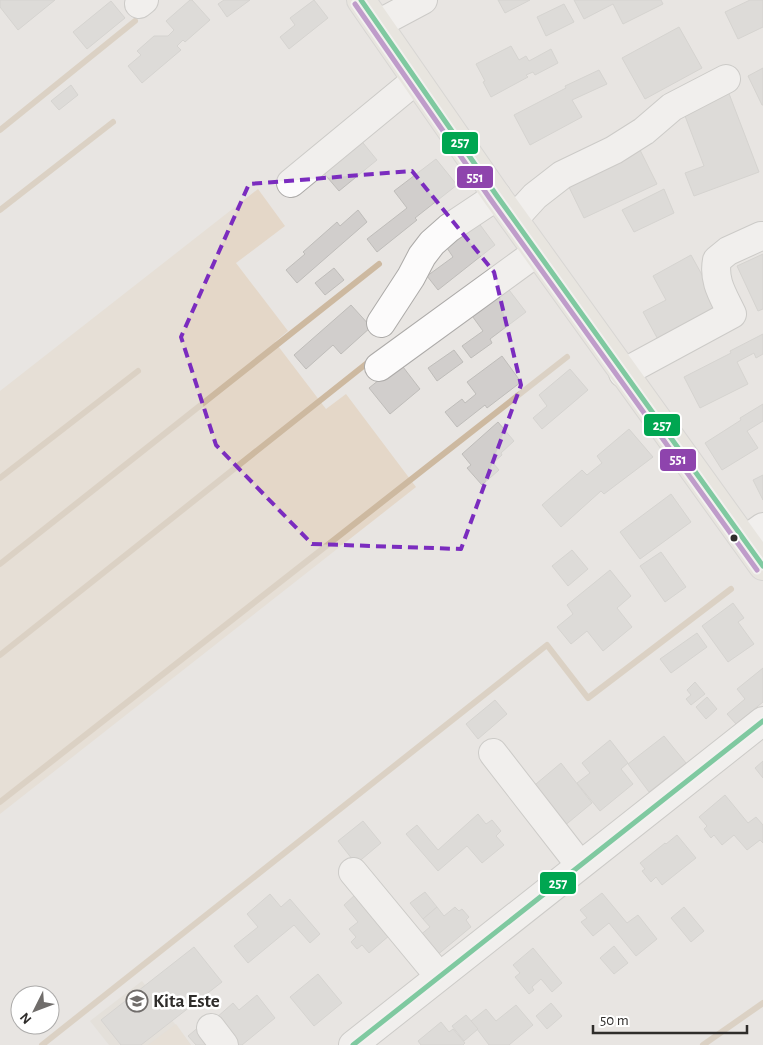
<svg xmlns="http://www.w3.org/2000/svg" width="763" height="1045" viewBox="0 0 763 1045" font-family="'Alegreya Sans',sans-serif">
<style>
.built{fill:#e0d9d1}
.green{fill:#e4d7c8}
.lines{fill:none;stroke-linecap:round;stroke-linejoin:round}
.stream{stroke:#cdb9a0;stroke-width:6}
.building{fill:#d1cecc;stroke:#bfbdba}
.minor-casing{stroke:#acaaa8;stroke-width:30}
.major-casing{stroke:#c5c3c2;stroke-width:30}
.minor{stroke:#fcfbfb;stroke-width:28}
.major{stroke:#e9e4dc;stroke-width:28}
.bus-1-casing{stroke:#fff;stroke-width:9}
.bus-2-casing{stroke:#fff;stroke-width:9}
.bus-1{stroke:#00a651;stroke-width:5}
.bus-2{stroke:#8e44ad;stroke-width:5}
.marked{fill:none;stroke:#7b2cbf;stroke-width:4;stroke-dasharray:10 6;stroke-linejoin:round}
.bus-dot{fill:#2f2d2b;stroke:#fff;stroke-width:2}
.labels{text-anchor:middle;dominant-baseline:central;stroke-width:5;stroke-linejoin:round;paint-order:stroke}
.poi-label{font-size:19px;font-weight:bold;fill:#2f2d2b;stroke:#fff;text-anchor:start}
.line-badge{stroke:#fff;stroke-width:2}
.badge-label{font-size:14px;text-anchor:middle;font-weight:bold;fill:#fff}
</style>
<rect width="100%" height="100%" fill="#e8e5e2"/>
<polygon class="built" points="142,981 191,1045 109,1045 90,1021"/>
<g class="green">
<polygon points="258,189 285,226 236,263 288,331 275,342 326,409 346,394 416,487 0,814 0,391"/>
<polygon points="176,1024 191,1045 148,1045"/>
</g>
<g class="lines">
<g class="stream">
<polyline points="0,130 135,21"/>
<polyline points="0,210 113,122"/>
<polyline points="0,478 138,371"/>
<polyline points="0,564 379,264"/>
<polyline points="0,655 371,360"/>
<polyline points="0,802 567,357"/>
<polyline points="42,1045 547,645 588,698 731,589"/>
<polyline points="703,1045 763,1003"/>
</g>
</g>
<g class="building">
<polygon points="0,0 55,0 18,30 0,7"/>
<polygon points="190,0 192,0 210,20 185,42 183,40 177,46 181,50 142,83 128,66 141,55 137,51 154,36 168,36 174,30 166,21"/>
<polygon points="224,0 250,0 227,17 218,4"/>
<polygon points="314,0 328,18 289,49 280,37 295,25 290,18"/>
<polygon points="498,0 530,0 505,13"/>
<polygon points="574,0 661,0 663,4 623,24 613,4 584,19"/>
<polygon points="750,0 763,0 763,27 738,39 725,12"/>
<polygon points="111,1 125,18 87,49 73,32"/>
<polygon points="564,4 574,22 546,36 537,17"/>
<polygon points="679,27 702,68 645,99 622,58"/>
<polygon points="511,46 519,60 526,56 529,61 551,49 558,63 535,75 533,72 526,75 528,77 491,97 483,82 485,81 476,64"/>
<polygon points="763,68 763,105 762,105 748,76"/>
<polygon points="599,70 607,84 572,100 582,117 530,145 514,115 566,88 565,86"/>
<polygon points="71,85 78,95 59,110 51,101"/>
<polygon points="728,91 759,172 694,196 685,173 704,166 682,108"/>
<polygon points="359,138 377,160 339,191 321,170"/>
<polygon points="637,144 657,184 584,218 566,181"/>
<polygon points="436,159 457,185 415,218 417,220 377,252 367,239 407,208 394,191"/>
<polygon points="664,189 674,213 634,232 622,210"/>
<polygon points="358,210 367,222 297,283 286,270 305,254 303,252 337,222 340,226"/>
<polygon points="475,218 495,245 438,290 427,276 453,257 443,242"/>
<polygon points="763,254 763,309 758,311 737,266"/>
<polygon points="691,255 722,311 661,345 643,312 666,300 653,276"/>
<polygon points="334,268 344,280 325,295 315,283"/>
<polygon points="506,286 526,312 490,339 492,343 471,358 462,346 483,331 470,313"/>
<polygon points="351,305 371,327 341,354 333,345 306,369 294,355"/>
<polygon points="763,334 763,354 756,358 754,353 737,362 748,384 700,408 684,377 731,353 730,351"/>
<polygon points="454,350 463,362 437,381 428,368"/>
<polygon points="502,356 521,382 487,408 485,405 457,427 445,412 462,399 465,403 476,394 467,382"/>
<polygon points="400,363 420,389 390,414 369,388"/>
<polygon points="570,369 588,390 542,429 533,418 547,406 539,395"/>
<polygon points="763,404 763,421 747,431 758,448 722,470 705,443 741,420 740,418"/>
<polygon points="498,422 514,441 501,453 502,455 493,463 499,470 482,485 467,468 471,465 462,454"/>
<polygon points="629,429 653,457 604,494 601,491 561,527 542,505 582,470 587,475 602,463 597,456"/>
<polygon points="763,475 763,500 753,480"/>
<polygon points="671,494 691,522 640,559 620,532"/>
<polygon points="572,550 588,569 568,586 552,566"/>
<polygon points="661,552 686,587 665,602 640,566"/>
<polygon points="610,570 631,596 617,608 632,627 603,651 587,631 571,644 557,627 573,614 567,605"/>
<polygon points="733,603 744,618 738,622 754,644 728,662 702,626"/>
<polygon points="697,633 707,647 671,673 660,659"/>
<polygon points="763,668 763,702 736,724 727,714 745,699 737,689"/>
<polygon points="695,682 705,694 691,705 686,699 691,695 687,690"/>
<polygon points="707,697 717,709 706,719 696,707"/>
<polygon points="495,700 507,714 478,739 466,724"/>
<polygon points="664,736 686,763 649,792 628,764"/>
<polygon points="610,740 628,763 621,769 633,784 600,811 577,783 590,773 582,763"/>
<polygon points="763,761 763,778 755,768"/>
<polygon points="561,763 592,803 563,827 530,789"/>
<polygon points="725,795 748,823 756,817 763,825 763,843 760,840 747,850 734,835 722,845 714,835 711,838 704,829 707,826 699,817"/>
<polygon points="478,814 486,824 492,820 501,831 496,836 504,845 482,863 467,846 438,871 406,834 417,825 438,850"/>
<polygon points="363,821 381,843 356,864 338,841"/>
<polygon points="677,835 696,858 662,885 656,877 651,882 642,871 645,869 640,863 665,843 666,844"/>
<polygon points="425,892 437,907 423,919 410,903"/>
<polygon points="602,893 627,923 638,915 657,939 636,956 609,923 593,936 581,922 587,918 580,910"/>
<polygon points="270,894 281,907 290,899 320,934 310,943 294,925 248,963 234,946 258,927 247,914"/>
<polygon points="356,894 390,935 369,953 362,945 357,949 351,942 356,937 349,929 358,922 344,905"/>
<polygon points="437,907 444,916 455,907 459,911 462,909 469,917 466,920 471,927 436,956 419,936 430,927 423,919"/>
<polygon points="684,907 704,931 691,942 671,918"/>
<polygon points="614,946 628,963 614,974 600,958"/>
<polygon points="194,947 222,982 141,1045 121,1045 101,1020"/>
<polygon points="533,948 562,983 552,992 541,979 532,987 534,990 529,994 515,977 520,973 513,965"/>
<polygon points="318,974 342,1003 314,1026 290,997"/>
<polygon points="257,995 275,1018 242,1045 233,1045 216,1018 233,1003 239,1010"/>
<polygon points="551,1003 562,1016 547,1029 536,1016"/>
<polygon points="516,1005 533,1025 509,1045 489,1045 471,1021 486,1009 496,1021"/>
<polygon points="466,1015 478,1029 464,1041 452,1026"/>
<polygon points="441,1022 449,1032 453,1029 465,1043 463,1045 421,1045 418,1041"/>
<polygon points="200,1026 216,1045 196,1045 188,1036"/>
</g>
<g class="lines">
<g class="minor-casing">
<g id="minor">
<polyline points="139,4 144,0"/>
<polyline points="378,24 423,0"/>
<polyline points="291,183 416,80"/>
<polyline points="514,219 535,196 562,175 614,150 644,131 672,107 726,79"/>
<polyline points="381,323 411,277 422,256 432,243 449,228 497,196"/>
<polyline points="379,367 537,252"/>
<path d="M 623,373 L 732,314 C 723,295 713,281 717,260 L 728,251 L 761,236"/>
<polyline points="745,540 763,527"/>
<polyline points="493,753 580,865"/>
<polyline points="353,872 439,976"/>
<polyline points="211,1028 224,1045"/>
<polyline points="353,1045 763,721"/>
</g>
</g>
<g class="major-casing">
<polyline id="major" points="361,0 497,196 763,566"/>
</g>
<use href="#minor" class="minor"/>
<use href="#major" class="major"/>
<g class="bus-1-casing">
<g id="bus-1">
<polyline points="361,0 497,196 763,566"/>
<polyline points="353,1045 763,721"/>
</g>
</g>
<g class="bus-2-casing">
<polyline id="bus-2" points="355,4 491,200 757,570"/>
</g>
<use href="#bus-1" class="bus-1"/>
<use href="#bus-2" class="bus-2"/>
</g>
<path d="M0 0H763V1045H0ZM 412,171 L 494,272 L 521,385 L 461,549 L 312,544 L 216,445 L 181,337 L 249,184 Z" fill="#e8e5e2" fill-opacity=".55" fill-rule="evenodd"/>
<path class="marked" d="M 412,171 L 494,272 L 521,385 L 461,549 L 312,544 L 216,445 L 181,337 L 249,184 Z"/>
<defs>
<g id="school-ring" transform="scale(1.125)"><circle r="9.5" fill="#fff" stroke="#706d6b" stroke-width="1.5"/><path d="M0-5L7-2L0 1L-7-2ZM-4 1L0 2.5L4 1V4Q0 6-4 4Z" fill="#706d6b"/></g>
</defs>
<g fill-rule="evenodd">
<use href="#school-ring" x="137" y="1001"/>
</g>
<circle class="bus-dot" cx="734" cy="538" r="4.5"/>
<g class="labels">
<g class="poi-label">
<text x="153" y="1001">Kita Este</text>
</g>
</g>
<g class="line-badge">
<rect x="441" y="131" width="38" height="24" rx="5" fill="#00a651"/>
<rect x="456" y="165" width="38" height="24" rx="5" fill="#8e44ad"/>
<rect x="643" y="413" width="38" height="24" rx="5" fill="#00a651"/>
<rect x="659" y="448" width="38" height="24" rx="5" fill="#8e44ad"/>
<rect x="539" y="871" width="38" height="24" rx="5" fill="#00a651"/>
</g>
<g class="badge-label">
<text x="460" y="147">257</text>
<text x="475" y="182">551</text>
<text x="662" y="430">257</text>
<text x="678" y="464">551</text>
<text x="558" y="888">257</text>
</g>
<g transform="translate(35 1010) rotate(228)"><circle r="24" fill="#ffffff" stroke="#acabaa"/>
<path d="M0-4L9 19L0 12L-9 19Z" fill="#706d6b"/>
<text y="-8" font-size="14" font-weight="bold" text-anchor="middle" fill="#2f2d2b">N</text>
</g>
<path d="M593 1025v8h154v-8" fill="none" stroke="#2f2d2b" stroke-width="2.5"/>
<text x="600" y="1025" font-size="15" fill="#2f2d2b" stroke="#ffffff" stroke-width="4" paint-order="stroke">50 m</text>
</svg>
